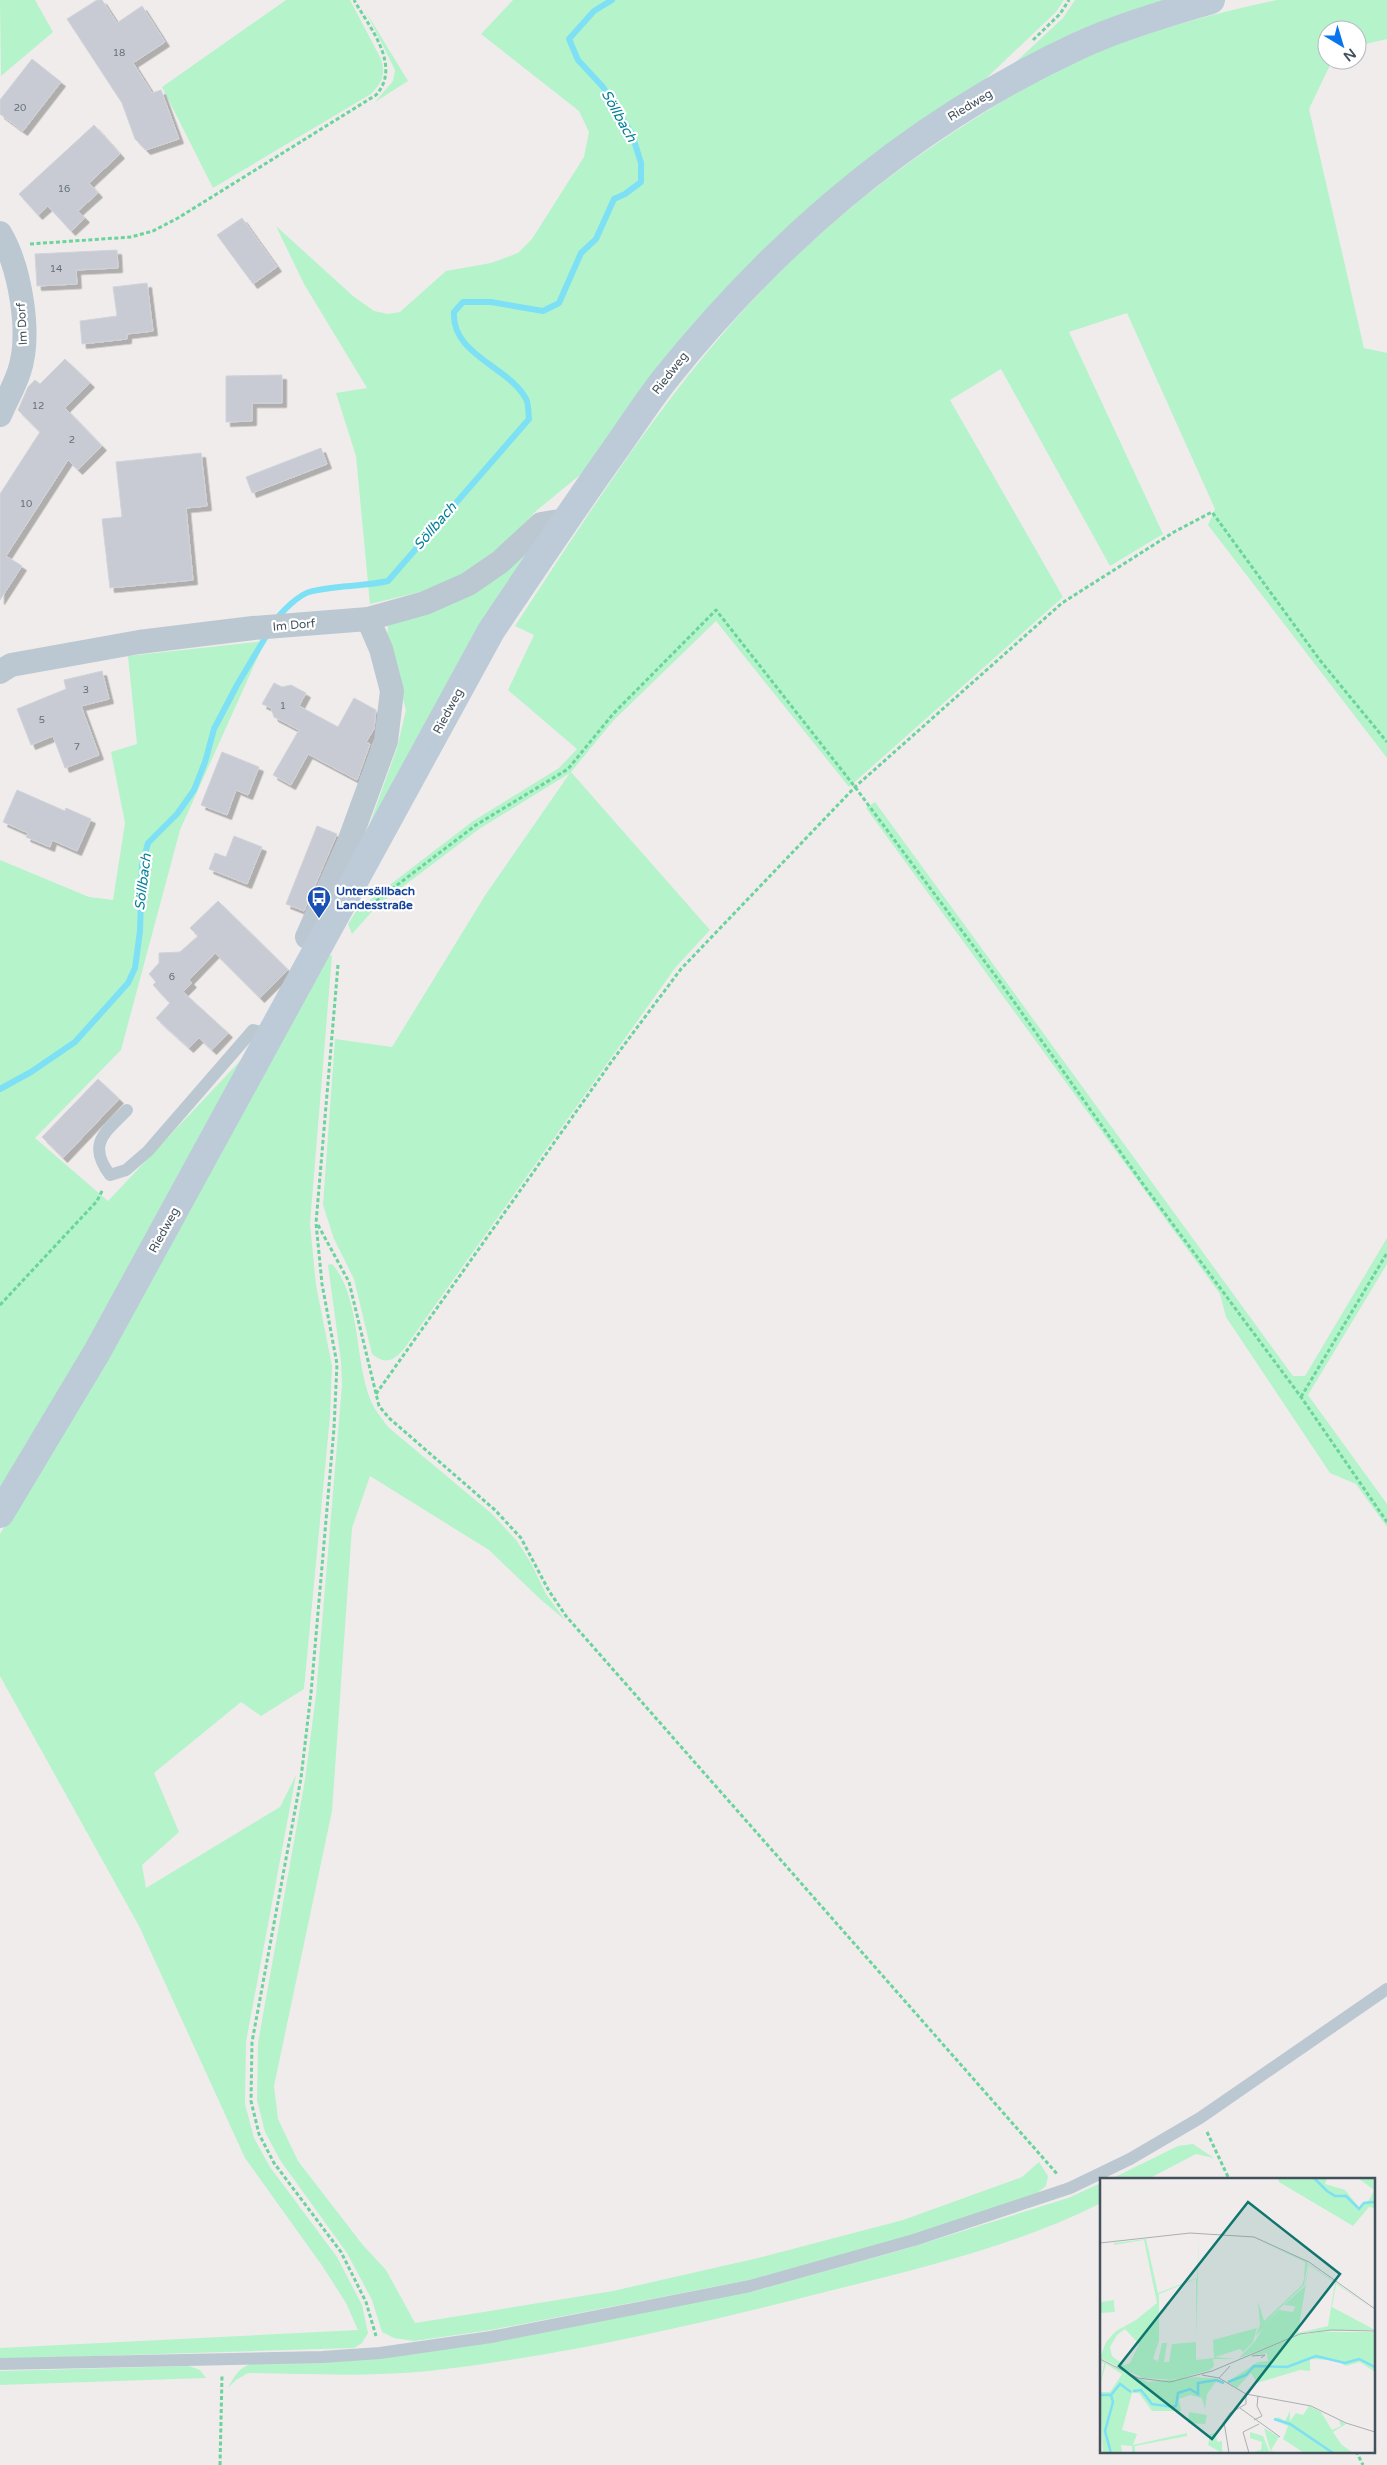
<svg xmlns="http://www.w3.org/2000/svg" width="1387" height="2465" viewBox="0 0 1387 2465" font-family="'Varela Round',sans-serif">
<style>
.green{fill:#b5f3cb}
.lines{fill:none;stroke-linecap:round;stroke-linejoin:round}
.stream{stroke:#7ee0f4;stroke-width:6}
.building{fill:#c8cbd3;stroke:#d0d3d9;filter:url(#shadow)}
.path{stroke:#6ad49c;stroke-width:3;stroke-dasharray:4 2.5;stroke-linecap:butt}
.lane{stroke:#bbc8d1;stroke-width:12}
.street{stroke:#bbc8d1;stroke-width:24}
.secondary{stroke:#bdcbd8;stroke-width:28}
.labels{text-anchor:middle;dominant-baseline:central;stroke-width:4.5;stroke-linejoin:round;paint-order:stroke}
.number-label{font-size:10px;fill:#64707a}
.street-label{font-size:12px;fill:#43515c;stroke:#fff}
.transit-label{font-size:12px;font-weight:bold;fill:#164399;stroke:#fff;text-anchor:start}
.water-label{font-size:14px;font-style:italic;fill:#03809a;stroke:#fff}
.inset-river{fill:none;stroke:#7ee0f4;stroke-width:2.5}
.inset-road{fill:none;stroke:#abaeb2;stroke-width:1}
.view{fill:#0f766e;fill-opacity:0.15;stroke:#0f766e;stroke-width:2.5}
.inset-edge{fill:none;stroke:#43515c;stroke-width:2.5}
</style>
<defs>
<filter id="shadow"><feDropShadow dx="4.5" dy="4.5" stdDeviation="0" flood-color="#0004"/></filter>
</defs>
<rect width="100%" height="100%" fill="#f0ecec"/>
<g class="green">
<polygon points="0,0 35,0 53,32 1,76"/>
<path d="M 286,0 L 350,0 L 381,59 C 386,75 382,82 371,94 L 213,188 L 162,87 Z"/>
<polygon points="513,0 1064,0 1056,12 978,86 885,150 597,461 536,511 499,550 465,574 424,591 370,604 356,456 336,393 367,388 304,284 276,226 353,296 374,311 388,314 400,312 446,271 491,263 518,253 532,239 584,157 589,132 579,111 481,34"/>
<polygon points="1075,0 1171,0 1007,70 1063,18"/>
<path d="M 1277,0 L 1387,0 L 1387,39 L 1357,46 L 1357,30 L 1327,30 L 1327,60 L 1335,60 L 1330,65 L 1309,109 L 1364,348 L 1387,353 L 1387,758 L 1208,525 L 1215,509 L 1127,313 L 1069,332 L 1163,534 L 1110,566 L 1001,369 L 950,400 L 1063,597 L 849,787 L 716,621 L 613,721 L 571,772 L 710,930 L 675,968 L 404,1349 C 393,1361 386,1365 372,1354 L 354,1279 L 334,1239 L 323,1205 L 335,1039 L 392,1047 L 486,894 L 570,773 L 479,829 L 376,907 L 352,934 L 348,924 L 357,910 L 473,821 L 559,768 L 577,749 L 508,690 L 534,635 L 515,626 C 581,525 647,421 726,330 C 799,245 884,175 979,116 C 1013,94 1049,72 1086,57 C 1147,31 1212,14 1277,0 Z"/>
<polygon points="366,12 408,81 375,102 393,81 395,70"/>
<polygon points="538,539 360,851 397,748 406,710 387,637 388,626"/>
<polygon points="265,641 180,830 121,1050 35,1138 108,1201 256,1044 32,1443 0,1493 0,860 89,897 113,900 125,823 111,752 137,744 128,656"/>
<polygon points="875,802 1293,1376 1305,1376 1387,1238 1387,1264 1308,1395 1387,1504 1387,1527 1356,1484 1330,1473 1226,1317 1220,1294 866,808"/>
<polygon points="332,955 310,1224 316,1285 332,1366 330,1416 304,1689 261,1716 241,1702 154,1773 179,1832 142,1865 146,1888 280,1807 296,1775 246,2042 245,2104 254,2138 270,2167 337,2257 362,2305 368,2333 362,2343 354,2348 0,2359 0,2348 358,2330 346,2303 323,2267 245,2158 139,1926 0,1676 0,1534 52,1450 327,957"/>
<path d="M 332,1264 C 361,1296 354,1360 371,1401 C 375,1411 382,1418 388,1427 L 492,1514 L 517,1541 L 531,1563 L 546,1594 L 565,1620 L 539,1598 L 489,1550 L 370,1476 L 352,1528 L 332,1811 L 274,2086 L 278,2119 L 298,2161 L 362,2244 L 386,2270 L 415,2323 L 613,2291 L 758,2258 L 903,2220 L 1022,2177 L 1039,2162 L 1048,2176 L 1046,2186 L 1036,2194 L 910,2236 L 749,2280 L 491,2330 L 414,2341 L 394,2338 L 382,2332 L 372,2300 L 347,2253 L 280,2160 L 265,2132 L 257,2100 L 258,2043 L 305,1780 L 316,1695 L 342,1385 L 341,1361 L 328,1265 Z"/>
<polygon points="1193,2144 1214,2158 1196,2154 1148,2179 1111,2179 1178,2146"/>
<path d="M 1101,2183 L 1101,2203 C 1016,2246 917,2269 825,2292 C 695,2325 563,2356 429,2371 C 369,2377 308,2374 248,2373 L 236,2380 L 228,2388 C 235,2375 239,2367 254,2363 L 334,2361 L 751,2292 L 912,2247 L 1068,2198 Z"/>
<polygon points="189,2366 200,2370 206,2378 0,2385 0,2371"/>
</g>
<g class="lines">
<g class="stream">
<path d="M 276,620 C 282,611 299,595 309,592 C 333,585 362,587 388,581 L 529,419 C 528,413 529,404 526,399 C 510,367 451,355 454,312 L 463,302 L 491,302 L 543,311 L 559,303 L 581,253 L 596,239 L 614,199 L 625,194 L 641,182 L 641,163 L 632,134 L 603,87 L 578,60 L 569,39 L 594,11 L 612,0"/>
<polyline points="0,1089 31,1072 75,1042 128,983 135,968 140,931 142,865 148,843 177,814 194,790 205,762 214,729 237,685 268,633"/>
</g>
</g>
<g class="building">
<polygon points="97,0 102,0 117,23 142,6 165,42 133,63 152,93 161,90 179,139 146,150 135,139 122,103 67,19"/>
<polygon points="32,59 61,82 23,131 0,114 0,100"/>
<polygon points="94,125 120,154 89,183 98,193 78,211 85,218 71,231 48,206 38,215 19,194"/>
<polygon points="242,218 277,267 253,284 217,235"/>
<polygon points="117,250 118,268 76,270 77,284 37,286 35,254"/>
<polygon points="147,283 153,331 127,334 127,339 82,344 80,321 117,316 113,287"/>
<polygon points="65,359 90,383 65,408 102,446 78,470 68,460 6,556 22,566 0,600 0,494 40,432 18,410 28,387 35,380 40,384"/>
<polygon points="282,375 282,403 252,403 252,421 226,422 226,376"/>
<polygon points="321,448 327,464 252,493 246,477"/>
<polygon points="201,453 207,506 186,508 193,580 110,588 102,519 122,517 116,462"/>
<polygon points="102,671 109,699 81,706 99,755 65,768 53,736 31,745 17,709 66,689 64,680"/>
<polygon points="274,683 282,687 291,685 306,693 299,706 338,727 354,698 376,710 374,729 366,742 370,744 357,780 308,754 291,785 273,775 299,730 274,717 271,708 262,704"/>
<polygon points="222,752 259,767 248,795 236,790 227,815 201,805"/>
<polygon points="17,790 65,811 66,808 91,819 77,851 52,840 50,847 26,837 28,833 3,822"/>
<polygon points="317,826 337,834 304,911 286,904"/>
<polygon points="234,836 262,847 247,884 209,869 215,853 226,857"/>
<polygon points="218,901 288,970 260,998 215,953 189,980 192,983 183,992 228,1033 212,1050 199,1038 189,1048 156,1018 170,1003 153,985 156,982 149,974 159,963 159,953 180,952 198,936 190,928"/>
<polygon points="98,1079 119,1099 63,1158 42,1137"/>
</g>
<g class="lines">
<g class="path">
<polyline points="1033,40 1060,14 1069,0"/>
<path d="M 30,244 L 131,237 L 153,231 L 178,218 L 376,95 C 402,66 370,28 354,0"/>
<polyline points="371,905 476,825 568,769 613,714 716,610 855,787 1000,982 1143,1184 1301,1397 1387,1522"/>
<polyline points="338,965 316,1223 322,1284 337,1364 334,1428 311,1693 301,1778 252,2042 251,2101 259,2134 274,2163 341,2252 366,2302 376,2336"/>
<polyline points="318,1225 349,1282 379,1406 389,1418 495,1510 521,1538 549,1591 566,1616 1058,2175"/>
<polyline points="0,1305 97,1201 103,1189"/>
<polyline points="376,1394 612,1061 681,969 855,787 1062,603 1174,532 1212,512 1319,659 1387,742"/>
<polyline points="1301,1397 1387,1253"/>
<polyline points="1207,2132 1229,2179"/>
<polyline points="1356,2451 1363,2465"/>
<polyline points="220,2465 222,2376"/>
</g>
<g class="lane">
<path d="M 127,1110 C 106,1132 86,1143 110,1175 L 126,1170 L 148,1151 L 253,1030 L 272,1034"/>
<polyline points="0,2364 322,2357 380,2353 491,2337 750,2286 914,2240 1070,2188 1130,2159 1200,2118 1387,1989"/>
</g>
<g class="street">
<path d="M 0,233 C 20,267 32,334 19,372 C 14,387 6,401 0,415"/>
<polyline points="0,672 11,665 139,642 253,628 368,619 425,603 468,584 500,562 541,524 565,520"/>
<polyline points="322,943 307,937 349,842 386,741 392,691 381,649 368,619"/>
</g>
<path class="secondary" d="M 0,1514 L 97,1352 L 491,631 C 532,570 572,510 614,451 C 631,427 647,402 665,379 C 778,238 911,124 1076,47 C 1119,27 1165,14 1211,0"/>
</g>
<defs>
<g id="bus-pin" transform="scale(1.25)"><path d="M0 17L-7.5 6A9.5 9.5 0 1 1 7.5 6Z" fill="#1a4fb4" stroke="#fff"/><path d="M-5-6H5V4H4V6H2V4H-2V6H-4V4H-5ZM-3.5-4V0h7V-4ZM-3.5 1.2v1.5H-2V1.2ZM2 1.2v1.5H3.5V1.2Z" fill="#fff"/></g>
</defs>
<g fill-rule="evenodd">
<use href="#bus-pin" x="319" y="898"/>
</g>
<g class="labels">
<g class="number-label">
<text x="119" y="53">18</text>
<text x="20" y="108">20</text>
<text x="64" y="189">16</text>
<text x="56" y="269">14</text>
<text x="38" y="406">12</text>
<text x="72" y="440">2</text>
<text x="26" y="504">10</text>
<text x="86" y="690">3</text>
<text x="283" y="706">1</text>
<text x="42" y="720">5</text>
<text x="77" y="747">7</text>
<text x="172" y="977">6</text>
</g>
<g class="street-label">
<text transform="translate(970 105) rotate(-31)">Riedweg</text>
<text transform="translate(22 324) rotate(-93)">Im Dorf</text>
<text transform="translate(670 373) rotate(-52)">Riedweg</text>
<text transform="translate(294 625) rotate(-5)">Im Dorf</text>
<text transform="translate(448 711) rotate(-62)">Riedweg</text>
<text transform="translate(164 1230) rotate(-61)">Riedweg</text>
</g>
<g class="transit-label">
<text x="336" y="891">Untersöllbach<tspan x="336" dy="14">Landesstraße</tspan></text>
</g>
<g class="water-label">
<text transform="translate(619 116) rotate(61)">Söllbach</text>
<text transform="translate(435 526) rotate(-49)">Söllbach</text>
<text transform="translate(143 882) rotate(-83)">Söllbach</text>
</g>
</g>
<g transform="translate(1100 2178)">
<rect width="275" height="275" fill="#f0ecec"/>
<path d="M 178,0 L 227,0 L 225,6 L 245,12 L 259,29 L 269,22 L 274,12 L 258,0 L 275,0 L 275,30 L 269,29 L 253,48 L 179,4 ZM 99,56 L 96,162 L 96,101 L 59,116 L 59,163 L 53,181 L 58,183 L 62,165 L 67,165 L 64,184 L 69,184 L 72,166 L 96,164 L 96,182 L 114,180 L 113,162 L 157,150 L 153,164 L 143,174 L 140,171 L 115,179 L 135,181 L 113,181 L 114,188 L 110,192 L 75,202 L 43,200 L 0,180 L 6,164 L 16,153 L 36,142 L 57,125 L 44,62 L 14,67 L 14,65 L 46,61 L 58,115 L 97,100 ZM 25,151 L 39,166 L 30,185 L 24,187 L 12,178 L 10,169 L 17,157 ZM 156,61 L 206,83 L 208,85 L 204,107 L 179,131 L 163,149 L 179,132 L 193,134 L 195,129 L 199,129 L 184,127 L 205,108 L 209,86 L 275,132 L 236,106 L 232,129 L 275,152 L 208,154 L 139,180 L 155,163 L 163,150 L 155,159 L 160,147 L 158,123 L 164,143 L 202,107 L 204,101 L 205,84 ZM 209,87 L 235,105 L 228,148 L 198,155 ZM 14,122 L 14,128 L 18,151 L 15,134 L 0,135 L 0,124 ZM 219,154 L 275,154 L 275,194 L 260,184 L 246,188 L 235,182 L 210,181 L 210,193 L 200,192 L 157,205 L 151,195 L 137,210 L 127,204 L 158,184 L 168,183 L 167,175 L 149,178 L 200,157 ZM 0,182 L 48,204 L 96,199 L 118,201 L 107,216 L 105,231 L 102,220 L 90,217 L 79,221 L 81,233 L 52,233 L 39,215 L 32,215 L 22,252 L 37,256 L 33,267 L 87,255 L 87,258 L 35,268 L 35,275 L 32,275 L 32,268 L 21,267 L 22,275 L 3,275 L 0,214 L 10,214 L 22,196 L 6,186 L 0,207 L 4,186 ZM 209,228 L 221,234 L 232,252 L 241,248 L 239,242 L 246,246 L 233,254 L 241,266 L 253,275 L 204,275 L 183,261 L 188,248 L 175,242 L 178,239 L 185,243 L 190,233 L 190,243 L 196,235 L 203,237 ZM 89,234 L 107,237 L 105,246 L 88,245 ZM 164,250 L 179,259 L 171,272 L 175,275 L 171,275 ZM 150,254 L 163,258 L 170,275 L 150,275 L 161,272 L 162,264 L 150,260 ZM 116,255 L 117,264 L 122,263 L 122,275 L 108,267 L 110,256 Z" fill="#b5f3cb" fill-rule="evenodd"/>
<path class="inset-river" d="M 214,0 L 227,13 L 235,18 L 246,18 L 259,31 L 264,25 L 275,24M 128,204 L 146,197 L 154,188 L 187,189 L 216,178 L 245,185 L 259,181 L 275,189M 33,213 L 41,212 L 52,226 L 73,229 L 76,228 L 78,215 L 90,211 L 98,216 L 98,205 L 116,202 L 124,205M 0,217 L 11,217 L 20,206 L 31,214M 174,241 L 190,246 L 233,275M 11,275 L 5,253 L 13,224 L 11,217"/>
<path class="inset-road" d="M 0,65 L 90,55 L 154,59 L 209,84 L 275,131M 152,178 L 165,177 L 161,180M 0,181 L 38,200 L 70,204 L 112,193 L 200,156 L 231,152 L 275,153M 102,197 L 119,200 L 146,216 L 211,228 L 246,245 L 275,254M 119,200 L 130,188M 140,230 L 180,259M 154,242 L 162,238 L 157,228 L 158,218M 129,275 L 124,244 L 130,235 L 146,226 L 146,216M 149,275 L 143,254 L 159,246"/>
<path class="view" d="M 148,24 L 240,96 L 112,261 L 19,188 Z"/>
<rect width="275" height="275" class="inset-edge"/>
</g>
<g transform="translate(1342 45) rotate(142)"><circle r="24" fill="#ffffff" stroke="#b4b9be"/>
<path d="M0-4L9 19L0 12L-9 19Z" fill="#0875ee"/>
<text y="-8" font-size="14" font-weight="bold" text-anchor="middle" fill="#43515c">N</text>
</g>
</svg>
